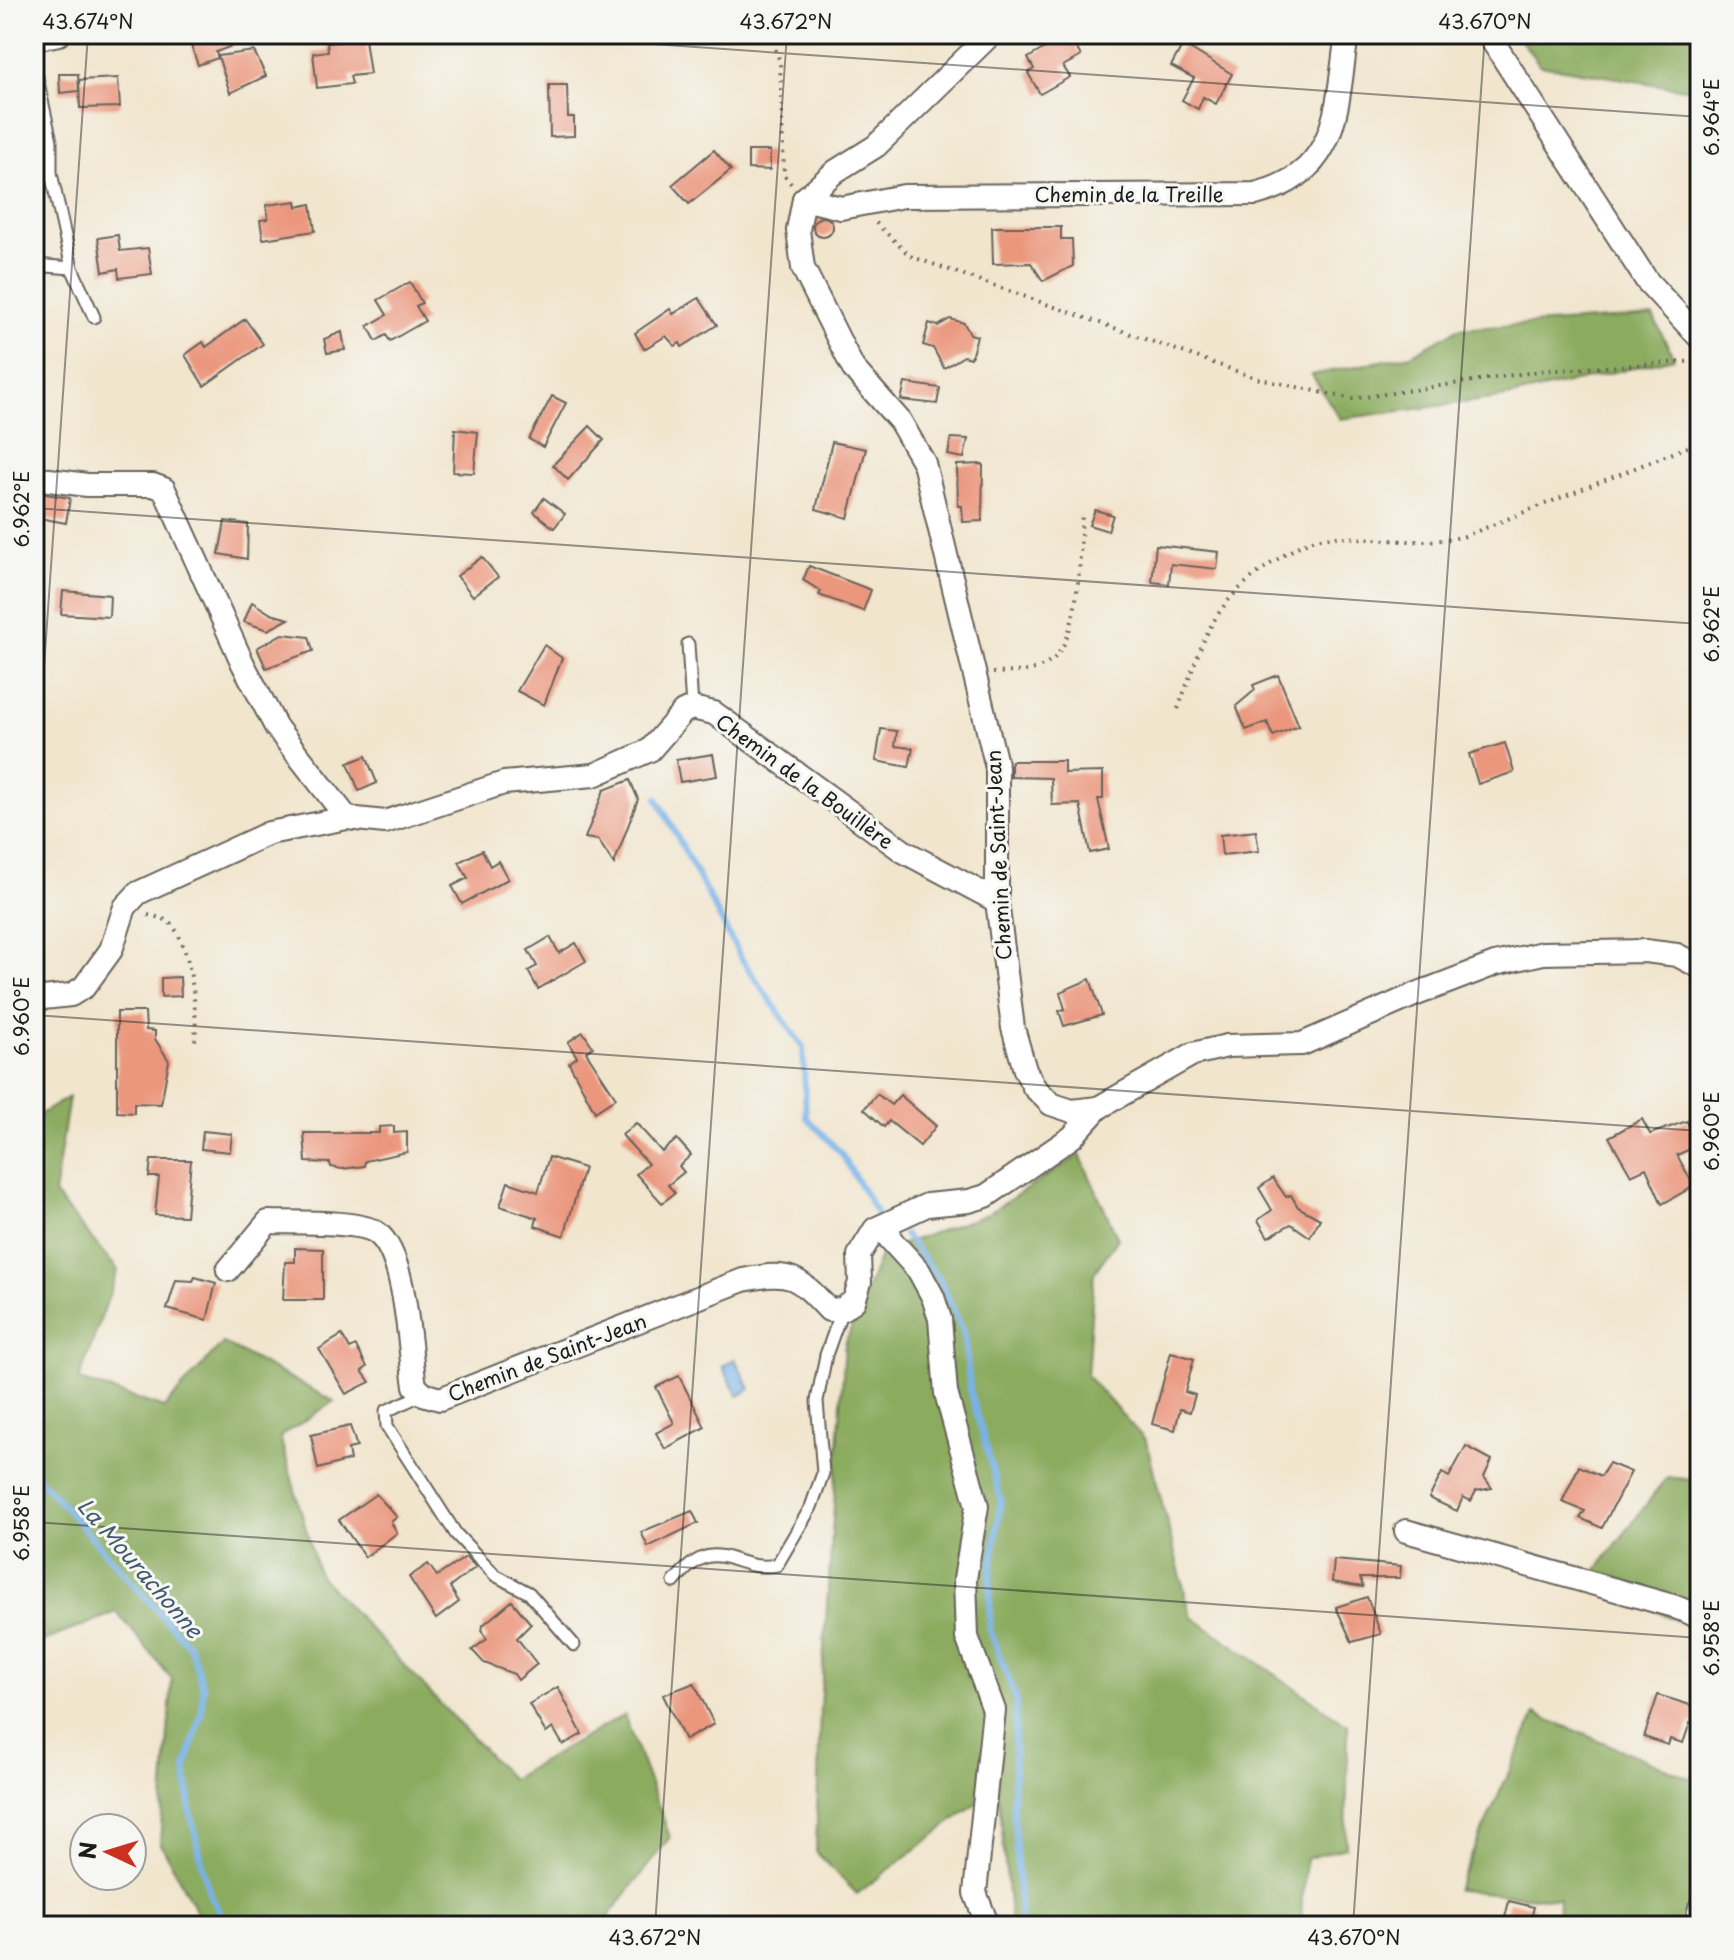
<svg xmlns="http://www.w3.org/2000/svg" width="1734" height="1960" viewBox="0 0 1734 1960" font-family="'Playpen Sans',sans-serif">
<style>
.forest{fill:#8bab5f;stroke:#54643e;stroke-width:2}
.water{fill:#78b3e9;stroke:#4a6882;stroke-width:2}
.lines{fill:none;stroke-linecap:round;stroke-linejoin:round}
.stream{stroke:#78b3e9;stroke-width:6}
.building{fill:#eb977e}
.service-casing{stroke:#67625a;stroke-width:15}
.minor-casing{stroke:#67625a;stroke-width:26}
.path{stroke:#67625a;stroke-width:4;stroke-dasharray:2 6;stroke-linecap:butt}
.service{stroke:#fff;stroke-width:11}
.minor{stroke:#fff;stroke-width:22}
.ticks{fill:none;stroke:#1c1c1c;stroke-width:2;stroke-opacity:0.45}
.labels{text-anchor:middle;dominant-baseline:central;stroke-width:6;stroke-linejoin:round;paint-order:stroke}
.street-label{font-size:20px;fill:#1c1c1c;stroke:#f6f6f2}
.water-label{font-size:22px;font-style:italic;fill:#41586e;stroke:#f6f6f2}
.neatline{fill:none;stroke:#1c1c1c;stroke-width:3}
.ticks-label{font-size:20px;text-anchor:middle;fill:#1c1c1c}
</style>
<rect width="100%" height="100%" fill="#f6f6f2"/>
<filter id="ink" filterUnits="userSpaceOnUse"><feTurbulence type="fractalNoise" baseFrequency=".0125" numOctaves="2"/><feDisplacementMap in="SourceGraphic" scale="16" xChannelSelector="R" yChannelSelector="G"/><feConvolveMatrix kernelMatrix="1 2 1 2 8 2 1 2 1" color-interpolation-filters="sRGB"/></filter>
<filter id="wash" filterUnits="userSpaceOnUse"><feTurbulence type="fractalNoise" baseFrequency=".006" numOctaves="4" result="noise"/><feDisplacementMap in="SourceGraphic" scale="32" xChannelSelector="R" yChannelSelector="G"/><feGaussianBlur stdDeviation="1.8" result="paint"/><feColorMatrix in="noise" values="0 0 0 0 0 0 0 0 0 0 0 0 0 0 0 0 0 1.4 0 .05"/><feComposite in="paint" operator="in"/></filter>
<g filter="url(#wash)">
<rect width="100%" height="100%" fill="#f1e5cd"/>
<g class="forest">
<polygon points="1516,34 1700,34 1700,88 1684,89 1540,65"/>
<polygon points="1653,316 1674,358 1507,397 1340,419 1312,375 1411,355 1458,329"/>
<polygon points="69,1097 54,1194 118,1270 79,1380 164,1408 223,1343 334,1401 280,1437 319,1575 511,1779 624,1715 670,1837 601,1926 204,1926 160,1842 172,1679 117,1612 34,1645 34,1118"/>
<polygon points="1080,1155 1118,1239 1094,1273 1087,1376 1146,1441 1191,1616 1348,1725 1346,1847 1306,1859 1300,1926 1011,1926 999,1798 983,1798 857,1894 816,1852 820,1708 845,1344 882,1251 987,1214"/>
<polygon points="1667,1477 1700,1481 1700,1631 1589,1580"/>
<polygon points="1535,1714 1692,1779 1700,1760 1700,1926 1558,1926 1559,1899 1456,1890"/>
</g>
<polygon class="water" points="735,1359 750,1389 738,1396 722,1366"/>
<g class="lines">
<g class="stream">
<polyline points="657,798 741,958 803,1047 806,1117 841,1153 877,1214"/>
<polyline points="904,1234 940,1280 964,1333 970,1390 1001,1500 990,1580 990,1630 1016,1699 1013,1803 1021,1926"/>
<polyline points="34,1473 190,1647 203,1687 202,1711 186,1767 191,1815 208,1889 226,1926"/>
</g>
</g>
<g id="blocks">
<g class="building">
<polygon points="187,34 260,34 260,35 216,52 218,58 198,65"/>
<polygon points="1044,34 1069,34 1081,56 1063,66 1070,77 1040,94 1028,73 1034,69 1028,58 1050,45"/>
<polygon points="365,39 370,74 350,76 352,84 317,88 313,53 328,51 327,43"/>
<polygon points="1183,44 1232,74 1216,104 1203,97 1198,109 1182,100 1194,78 1171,66"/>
<polygon points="254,51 266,76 230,93 218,56"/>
<polygon points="59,74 78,74 79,91 60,93"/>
<polygon points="118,78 120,107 80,108 79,80"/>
<polygon points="549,85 567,85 568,117 574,117 574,136 550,137"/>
<polygon points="714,150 731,170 689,204 672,185"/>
<polygon points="748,151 770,151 770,170 748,169"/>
<polygon points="296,201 297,207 311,204 315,231 263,239 260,220 268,219 266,205"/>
<circle cx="823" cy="227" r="10"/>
<polygon points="992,227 1061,227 1061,239 1072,239 1073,266 1043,281 1031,263 993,264"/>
<polygon points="118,235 120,251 148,248 152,274 119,278 118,269 103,272 98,238"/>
<polygon points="410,282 422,303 416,306 425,321 390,341 386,335 376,341 368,326 387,315 378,300"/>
<polygon points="699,298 717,325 682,347 680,343 675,346 666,336 644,349 635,333 670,309 673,314"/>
<polygon points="245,319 263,344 204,386 185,355 203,342 206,347"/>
<polygon points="950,319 964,323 970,334 977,336 971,358 964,356 944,368 933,348 923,345 929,323 938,326"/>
<polygon points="342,332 345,350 327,353 324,339"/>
<polygon points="905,383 940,388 937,404 901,400"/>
<polygon points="552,396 566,403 543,447 529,439"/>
<polygon points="590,426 604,440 568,480 553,465"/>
<polygon points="455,429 478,432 474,473 453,472"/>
<polygon points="951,438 968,439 964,458 948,455"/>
<polygon points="832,442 866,449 848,518 816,509"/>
<polygon points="983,464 982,521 963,522 962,506 958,506 957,465"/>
<polygon points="34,492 70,498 66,523 34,517"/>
<polygon points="544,498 565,514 554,528 534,512"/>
<polygon points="1095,510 1113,515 1108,531 1089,525"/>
<polygon points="225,521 248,524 247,559 219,554"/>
<polygon points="1156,545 1219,552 1217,569 1171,564 1169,584 1152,582"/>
<polygon points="482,557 498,577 473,596 457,576"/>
<polygon points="809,566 871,590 863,611 819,595 821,591 803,580"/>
<polygon points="63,591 110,595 109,617 61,614"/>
<polygon points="252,602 271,614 289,619 268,630 244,622"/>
<polygon points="282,634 309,637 313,651 266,668 257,648"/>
<polygon points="544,645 562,658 544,705 517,691"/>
<polygon points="1278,675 1299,726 1273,736 1267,722 1246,730 1236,706 1255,690 1253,685"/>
<polygon points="881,729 897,731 895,746 913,748 909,767 876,761"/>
<polygon points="1505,743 1514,772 1478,784 1469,754"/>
<polygon points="713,754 717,776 680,782 676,760"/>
<polygon points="366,756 377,783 359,791 348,763"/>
<polygon points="1011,761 1064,761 1064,773 1103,772 1103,799 1098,799 1109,849 1090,853 1080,804 1052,805 1051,778 1011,777"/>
<polygon points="630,780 638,799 614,864 598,840 585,838 604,790"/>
<polygon points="1256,831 1259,851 1222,855 1220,835"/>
<polygon points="482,850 490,866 498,861 508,879 462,904 452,886 468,878 459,862"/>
<polygon points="550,937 559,953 576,943 586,961 538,989 528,971 537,966 528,950"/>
<polygon points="180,977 181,996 161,997 161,978"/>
<polygon points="1090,979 1102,1015 1064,1026 1059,1011 1065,1009 1060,992"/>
<polygon points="117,1012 145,1012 146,1030 155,1031 155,1039 169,1061 161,1104 134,1103 134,1113 117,1112"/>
<polygon points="583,1032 593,1047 586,1052 616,1098 595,1112 569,1063 577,1057 568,1042"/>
<polygon points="877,1094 891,1105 900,1095 936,1126 920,1146 889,1121 884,1127 864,1109"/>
<polygon points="1642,1119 1650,1134 1687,1121 1697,1146 1677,1155 1694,1186 1662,1204 1646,1168 1631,1175 1609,1137"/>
<polygon points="636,1123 662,1152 677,1139 691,1155 679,1166 684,1172 668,1185 675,1193 662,1203 636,1174 648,1164 622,1135"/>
<polygon points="394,1126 394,1133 407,1132 407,1152 365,1161 364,1166 342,1169 331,1167 330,1163 306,1162 304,1133 379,1133 379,1127"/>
<polygon points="203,1131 232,1134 230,1152 201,1149"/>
<polygon points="549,1157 584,1168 564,1236 535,1226 537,1218 500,1206 508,1182 538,1192"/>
<polygon points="151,1160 191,1160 186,1216 155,1215 159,1177 149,1177"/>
<polygon points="1273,1178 1286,1197 1291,1195 1298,1207 1320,1219 1310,1237 1291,1224 1268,1237 1258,1220 1272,1210 1259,1188"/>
<polygon points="295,1248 323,1249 323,1300 283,1300 285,1262 295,1262"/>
<polygon points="195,1277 216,1283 207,1320 167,1309 176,1280 193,1281"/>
<polygon points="342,1335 350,1349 356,1346 367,1367 362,1371 370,1382 346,1394 319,1349"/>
<polygon points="1171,1352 1194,1359 1185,1392 1195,1395 1190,1412 1180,1409 1175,1430 1152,1424"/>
<polygon points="679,1376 705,1427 665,1449 656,1433 674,1423 656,1387"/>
<polygon points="350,1426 357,1447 348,1449 350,1460 318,1469 311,1435"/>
<polygon points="1466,1446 1492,1460 1484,1477 1492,1488 1476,1491 1471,1501 1463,1497 1457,1511 1429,1498 1442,1473 1449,1477"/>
<polygon points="1609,1463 1631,1472 1602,1528 1580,1518 1585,1511 1562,1502 1579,1466 1601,1476"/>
<polygon points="376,1494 397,1517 391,1522 397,1533 365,1557 339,1520"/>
<polygon points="692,1511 698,1523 648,1547 641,1532"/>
<polygon points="466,1557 476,1567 450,1587 459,1602 436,1619 409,1577 428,1564 437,1576"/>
<polygon points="1334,1560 1401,1566 1400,1578 1360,1578 1363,1587 1332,1582"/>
<polygon points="1367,1597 1381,1634 1352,1642 1336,1607"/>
<polygon points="512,1601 531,1624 517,1638 537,1664 518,1680 514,1674 484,1663 472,1650 487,1639 482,1632 483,1625"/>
<polygon points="694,1683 714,1724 685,1740 663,1695"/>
<polygon points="558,1687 582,1734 563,1745 553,1728 546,1733 529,1704"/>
<polygon points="1658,1695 1700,1708 1700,1725 1690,1723 1683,1743 1670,1739 1668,1745 1644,1737"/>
<polygon points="1509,1901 1534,1907 1529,1926 1503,1926"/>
</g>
</g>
</g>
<g filter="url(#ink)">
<use href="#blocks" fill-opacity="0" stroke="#67625a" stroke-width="2"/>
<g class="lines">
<g class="service-casing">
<g id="service">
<polyline points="34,64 51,141 51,173 72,268 94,317"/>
<polyline points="34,265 72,268"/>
<polyline points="688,644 692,708"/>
<polyline points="423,1394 386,1411 387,1426 456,1534 495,1575 529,1593 574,1645"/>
<path d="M 674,1582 C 717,1529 732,1574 777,1565 L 811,1507 L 823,1473 L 817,1401 L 826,1355 L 842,1310"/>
</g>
</g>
<g class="minor-casing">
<g id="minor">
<polyline points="1488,34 1647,281 1700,338"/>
<polyline points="34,39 59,34"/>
<polyline points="804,199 798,230 803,268 853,368 900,421 924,463 997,768 997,901 1013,1028 1025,1070 1034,1087 1051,1104 1072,1111 1098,1108"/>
<path d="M 804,199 L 841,208 L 904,196 L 1255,194 C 1341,173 1336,106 1347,34"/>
<polyline points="804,199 836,171 876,146 991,34"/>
<polyline points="34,478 87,485 153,485 164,489 243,664 276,727 347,818"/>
<polyline points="34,999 71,995 84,987 111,950 125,907 138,893 269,833 347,818 385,822 504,783 594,775 650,750 683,712 692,708 714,713 903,851 997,901"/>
<polyline points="888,1224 890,1239 919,1271 933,1297 940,1319 946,1393 977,1506 965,1579 967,1637 994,1710 975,1893 988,1926"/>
<path d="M 228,1270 L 268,1222 C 291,1223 361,1220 377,1233 C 407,1255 409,1350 415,1386 L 423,1394 L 440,1399 L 743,1280 C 791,1270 797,1276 829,1310 L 842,1309 L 854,1301 L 860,1282 L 859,1255 L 875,1229 L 927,1205 L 969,1201 L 986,1196 L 1072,1137 L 1098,1108 L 1193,1054 L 1227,1046 L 1302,1044 L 1414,995 L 1495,964 L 1543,953 L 1645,951 L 1677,955 L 1700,967"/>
<polyline points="1406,1531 1673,1606 1700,1617"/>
<polyline points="1696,1926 1700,1908"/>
</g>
</g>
<g class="path">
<polyline points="770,34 780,62 784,175 792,185"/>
<polyline points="876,223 910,256 1256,378 1352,399 1540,371 1700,361"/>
<path d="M 993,673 C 1010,672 1034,673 1048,663 C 1082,642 1079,552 1082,515"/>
<path d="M 1178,709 C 1206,634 1210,602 1281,557 C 1297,547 1312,537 1331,537 C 1376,537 1421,547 1465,536 L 1700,442"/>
<path d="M 148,915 C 156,917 165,918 171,924 C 191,945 198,1014 195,1042"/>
</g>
<use href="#service" class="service"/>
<use href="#minor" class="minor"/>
</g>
</g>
<path class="ticks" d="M 508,34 L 1700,117M 34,508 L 1700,624M 34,811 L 88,34M 34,1015 L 1700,1131M 34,1522 L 1700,1638M 655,1926 L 787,34M 1353,1926 L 1485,34"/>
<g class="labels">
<g class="street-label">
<text x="1129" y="194">Chemin de la Treille</text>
<text transform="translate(805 781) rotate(36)">Chemin de la Bouillère</text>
<text transform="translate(998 855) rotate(-93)">Chemin de Saint-Jean</text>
<text transform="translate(547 1357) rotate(-21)">Chemin de Saint-Jean</text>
</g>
<g class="water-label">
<text transform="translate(141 1567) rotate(49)">La Mourachonne</text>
</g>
</g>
<rect width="1734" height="1960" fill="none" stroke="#f6f6f2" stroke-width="88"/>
<g transform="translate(108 1852) rotate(274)"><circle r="38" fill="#f6f6f2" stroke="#9f9f9c" stroke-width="2"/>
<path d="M0-6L14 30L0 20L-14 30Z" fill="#c8321e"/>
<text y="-12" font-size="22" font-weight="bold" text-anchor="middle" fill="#1c1c1c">N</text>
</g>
<rect x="44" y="44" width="1646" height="1872" class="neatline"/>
<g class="ticks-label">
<text x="88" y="29">43.674°N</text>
<text x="786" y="29">43.672°N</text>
<text x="1485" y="29">43.670°N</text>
<text transform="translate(1712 117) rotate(-90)" y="7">6.964°E</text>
<text transform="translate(22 509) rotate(-90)" y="7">6.962°E</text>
<text transform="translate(1712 624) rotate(-90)" y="7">6.962°E</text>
<text transform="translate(22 1016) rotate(-90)" y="7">6.960°E</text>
<text transform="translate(1712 1131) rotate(-90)" y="7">6.960°E</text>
<text transform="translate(22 1523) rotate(-90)" y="7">6.958°E</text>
<text transform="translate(1712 1638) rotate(-90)" y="7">6.958°E</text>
<text x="655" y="1945">43.672°N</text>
<text x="1354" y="1945">43.670°N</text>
</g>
</svg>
